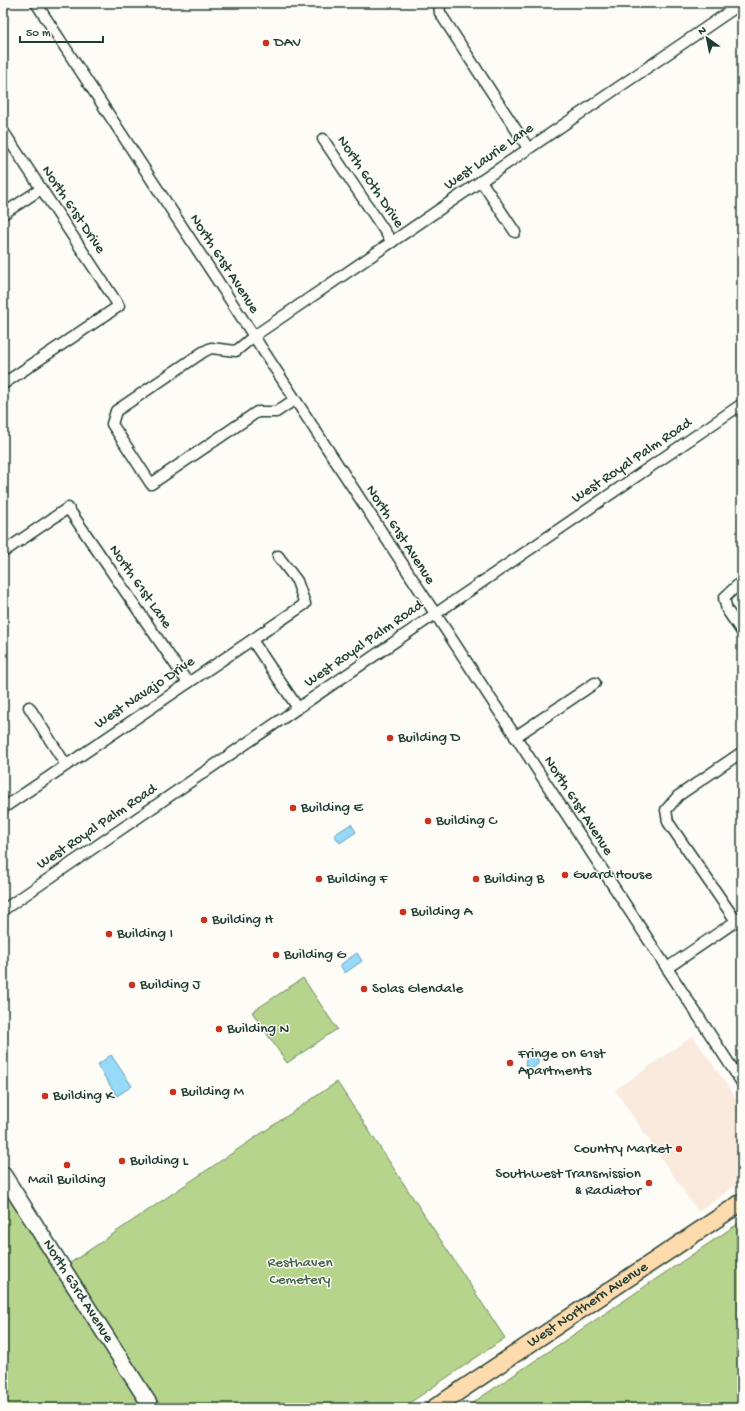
<svg xmlns="http://www.w3.org/2000/svg" width="745" height="1411" viewBox="0 0 745 1411" font-family="'Gochi Hand',sans-serif">
<style>
.built{fill:#f9eadd}
.green{fill:#b7d48d;stroke:#6b8860}
.water{fill:#96d9f8;stroke:#669baa}
.lines{fill:none;stroke-linecap:round;stroke-linejoin:round}
.street-casing{stroke:#1f3d34;stroke-width:13}
.secondary-casing{stroke:#1f3d34;stroke-width:18}
.primary-casing{stroke:#1f3d34;stroke-width:19}
.street{stroke:#fdfcf7;stroke-width:10}
.secondary{stroke:#fdfcf7;stroke-width:15}
.primary{stroke:#fedbac;stroke-width:16}
.poi-dot{fill:#c8321e;stroke:#fdfcf7;stroke-width:1.5}
.labels{text-anchor:middle;dominant-baseline:central;stroke-width:3;stroke-linejoin:round;paint-order:stroke}
.poi-label{font-size:15px;fill:#1f3d34;stroke:#fdfcf7;text-anchor:start}
.street-label{font-size:15px;fill:#1f3d34;stroke:#fdfcf7}
.park-label{font-size:15px;fill:#45634a;stroke:#fdfcf7}
</style>
<rect width="100%" height="100%" fill="#fdfcf7"/>
<filter id="ink" filterUnits="userSpaceOnUse"><feTurbulence type="fractalNoise" baseFrequency=".025" numOctaves="2"/><feDisplacementMap in="SourceGraphic" scale="8" xChannelSelector="R" yChannelSelector="G"/><feConvolveMatrix kernelMatrix="1 2 1 2 8 2 1 2 1" color-interpolation-filters="sRGB"/></filter>
<g filter="url(#ink)">
<polygon class="built" points="693,1036 742,1107 742,1181 698,1212 615,1090"/>
<g class="green">
<polygon points="303,978 337,1029 287,1063 252,1012"/>
<polygon points="337,1082 505,1338 402,1408 3,1408 3,1186 57,1272"/>
<polygon points="742,1221 742,1408 465,1408"/>
</g>
<g class="water">
<polygon points="351,824 356,832 340,843 334,835"/>
<polygon points="357,953 362,961 345,973 340,965"/>
<polygon points="527,1054 534,1054 538,1060 538,1064 532,1069 525,1065"/>
<polygon points="111,1055 132,1086 117,1096 97,1065"/>
</g>
<g class="lines">
<g class="street-casing">
<g id="street">
<polyline points="36,3 742,1083"/>
<polyline points="439,3 440,13 528,148"/>
<polyline points="3,131 119,306 3,384"/>
<polyline points="323,139 392,242"/>
<polyline points="481,181 515,232"/>
<polyline points="3,214 41,189"/>
<polyline points="294,400 276,412 257,412 151,484 112,424 116,411 203,352 211,348 236,351 254,336 742,3"/>
<polyline points="3,552 68,508 188,683"/>
<polyline points="742,581 724,598 727,610 742,632"/>
<polyline points="252,640 298,708"/>
<polyline points="29,707 66,765"/>
<polyline points="515,737 595,683"/>
<polyline points="3,808 305,604 297,581 278,556"/>
<polyline points="3,910 742,404"/>
<polyline points="736,921 668,822 666,810 678,796 742,752"/>
<polyline points="667,968 742,917"/>
</g>
</g>
<g class="secondary-casing">
<g id="secondary">
<path id="s1" d="M 3,1174 L 152,1408"/>
</g>
</g>
<g class="primary-casing">
<g id="primary">
<path id="s2" d="M 434,1408 L 742,1202"/>
</g>
</g>
<use href="#street" class="street"/>
<use href="#secondary" class="secondary"/>
<use href="#primary" class="primary"/>
</g>
</g>
<g class="poi-dot">
<circle cx="266" cy="43" r="4"/>
<circle cx="390" cy="738" r="4"/>
<circle cx="293" cy="808" r="4"/>
<circle cx="428" cy="821" r="4"/>
<circle cx="565" cy="875" r="4"/>
<circle cx="319" cy="879" r="4"/>
<circle cx="476" cy="879" r="4"/>
<circle cx="403" cy="912" r="4"/>
<circle cx="204" cy="920" r="4"/>
<circle cx="109" cy="934" r="4"/>
<circle cx="276" cy="955" r="4"/>
<circle cx="132" cy="985" r="4"/>
<circle cx="364" cy="989" r="4"/>
<circle cx="219" cy="1029" r="4"/>
<circle cx="510" cy="1063" r="4"/>
<circle cx="173" cy="1092" r="4"/>
<circle cx="45" cy="1096" r="4"/>
<circle cx="679" cy="1149" r="4"/>
<circle cx="122" cy="1161" r="4"/>
<circle cx="67" cy="1165" r="4"/>
<circle cx="649" cy="1183" r="4"/>
</g>
<g class="labels">
<g class="poi-label">
<text x="274" y="43">DAV</text>
<text x="398" y="738">Building D</text>
<text x="301" y="808">Building E</text>
<text x="436" y="821">Building C</text>
<text x="573" y="875">Guard House</text>
<text x="327" y="879">Building F</text>
<text x="484" y="879">Building B</text>
<text x="411" y="912">Building A</text>
<text x="212" y="920">Building H</text>
<text x="117" y="934">Building I</text>
<text x="284" y="955">Building G</text>
<text x="140" y="985">Building J</text>
<text x="372" y="989">Solas Glendale</text>
<text x="227" y="1029">Building N</text>
<text x="518" y="1054">Fringe on 61st<tspan x="518" dy="17">Apartments</tspan></text>
<text x="181" y="1092">Building M</text>
<text x="53" y="1096">Building K</text>
<text x="671" y="1149" text-anchor="end">Country Market</text>
<text x="130" y="1161">Building L</text>
<text x="641" y="1174" text-anchor="end">Southwest Transmission<tspan x="641" dy="17">&amp; Radiator</tspan></text>
<text x="67" y="1180" text-anchor="middle">Mail Building</text>
</g>
<g class="street-label">
<text transform="translate(489 157) rotate(-35)">West Laurie Lane</text>
<text transform="translate(370 182) rotate(56)">North 60th Drive</text>
<text transform="translate(73 210) rotate(56)">North 61st Drive</text>
<text transform="translate(224 264) rotate(57)">North 61st Avenue</text>
<text transform="translate(632 461) rotate(-34)">West Royal Palm Road</text>
<text transform="translate(400 535) rotate(57)">North 61st Avenue</text>
<text transform="translate(140 587) rotate(55)">North 61st Lane</text>
<text transform="translate(364 644) rotate(-35)">West Royal Palm Road</text>
<text transform="translate(145 693) rotate(-34)">West Navajo Drive</text>
<text transform="translate(578 806) rotate(57)">North 61st Avenue</text>
<text transform="translate(97 827) rotate(-34)">West Royal Palm Road</text>
<text stroke="none"><textPath href="#s1" startOffset="139">North 63rd Avenue</textPath></text>
<text stroke="none"><textPath href="#s2" startOffset="185">West Northern Avenue</textPath></text>
</g>
<g class="park-label">
<text x="300" y="1263">Resthaven<tspan x="300" dy="17">Cemetery</tspan></text>
</g>
</g>
<rect width="745" height="1411" fill="none" stroke="#fdfcf7" stroke-width="16"/>
<rect x="8" y="8" width="729" height="1395" fill="none" stroke="#1f3d34" stroke-width="1.5" filter="url(#ink)"/>
<g transform="translate(707 38) rotate(327)" stroke="#fdfcf7" stroke-width="3" paint-order="stroke">
<path d="M0-3L7 15L0 10L-7 15Z" fill="#1f3d34"/>
<text y="-6" font-size="11" font-weight="bold" text-anchor="middle" fill="#1f3d34">N</text>
</g>
<path d="M20 36v6h83v-6" fill="none" stroke="#1f3d34" stroke-width="2"/>
<text x="26" y="36" font-size="12" fill="#1f3d34" stroke="#fdfcf7" stroke-width="3" paint-order="stroke">50 m</text>
</svg>
